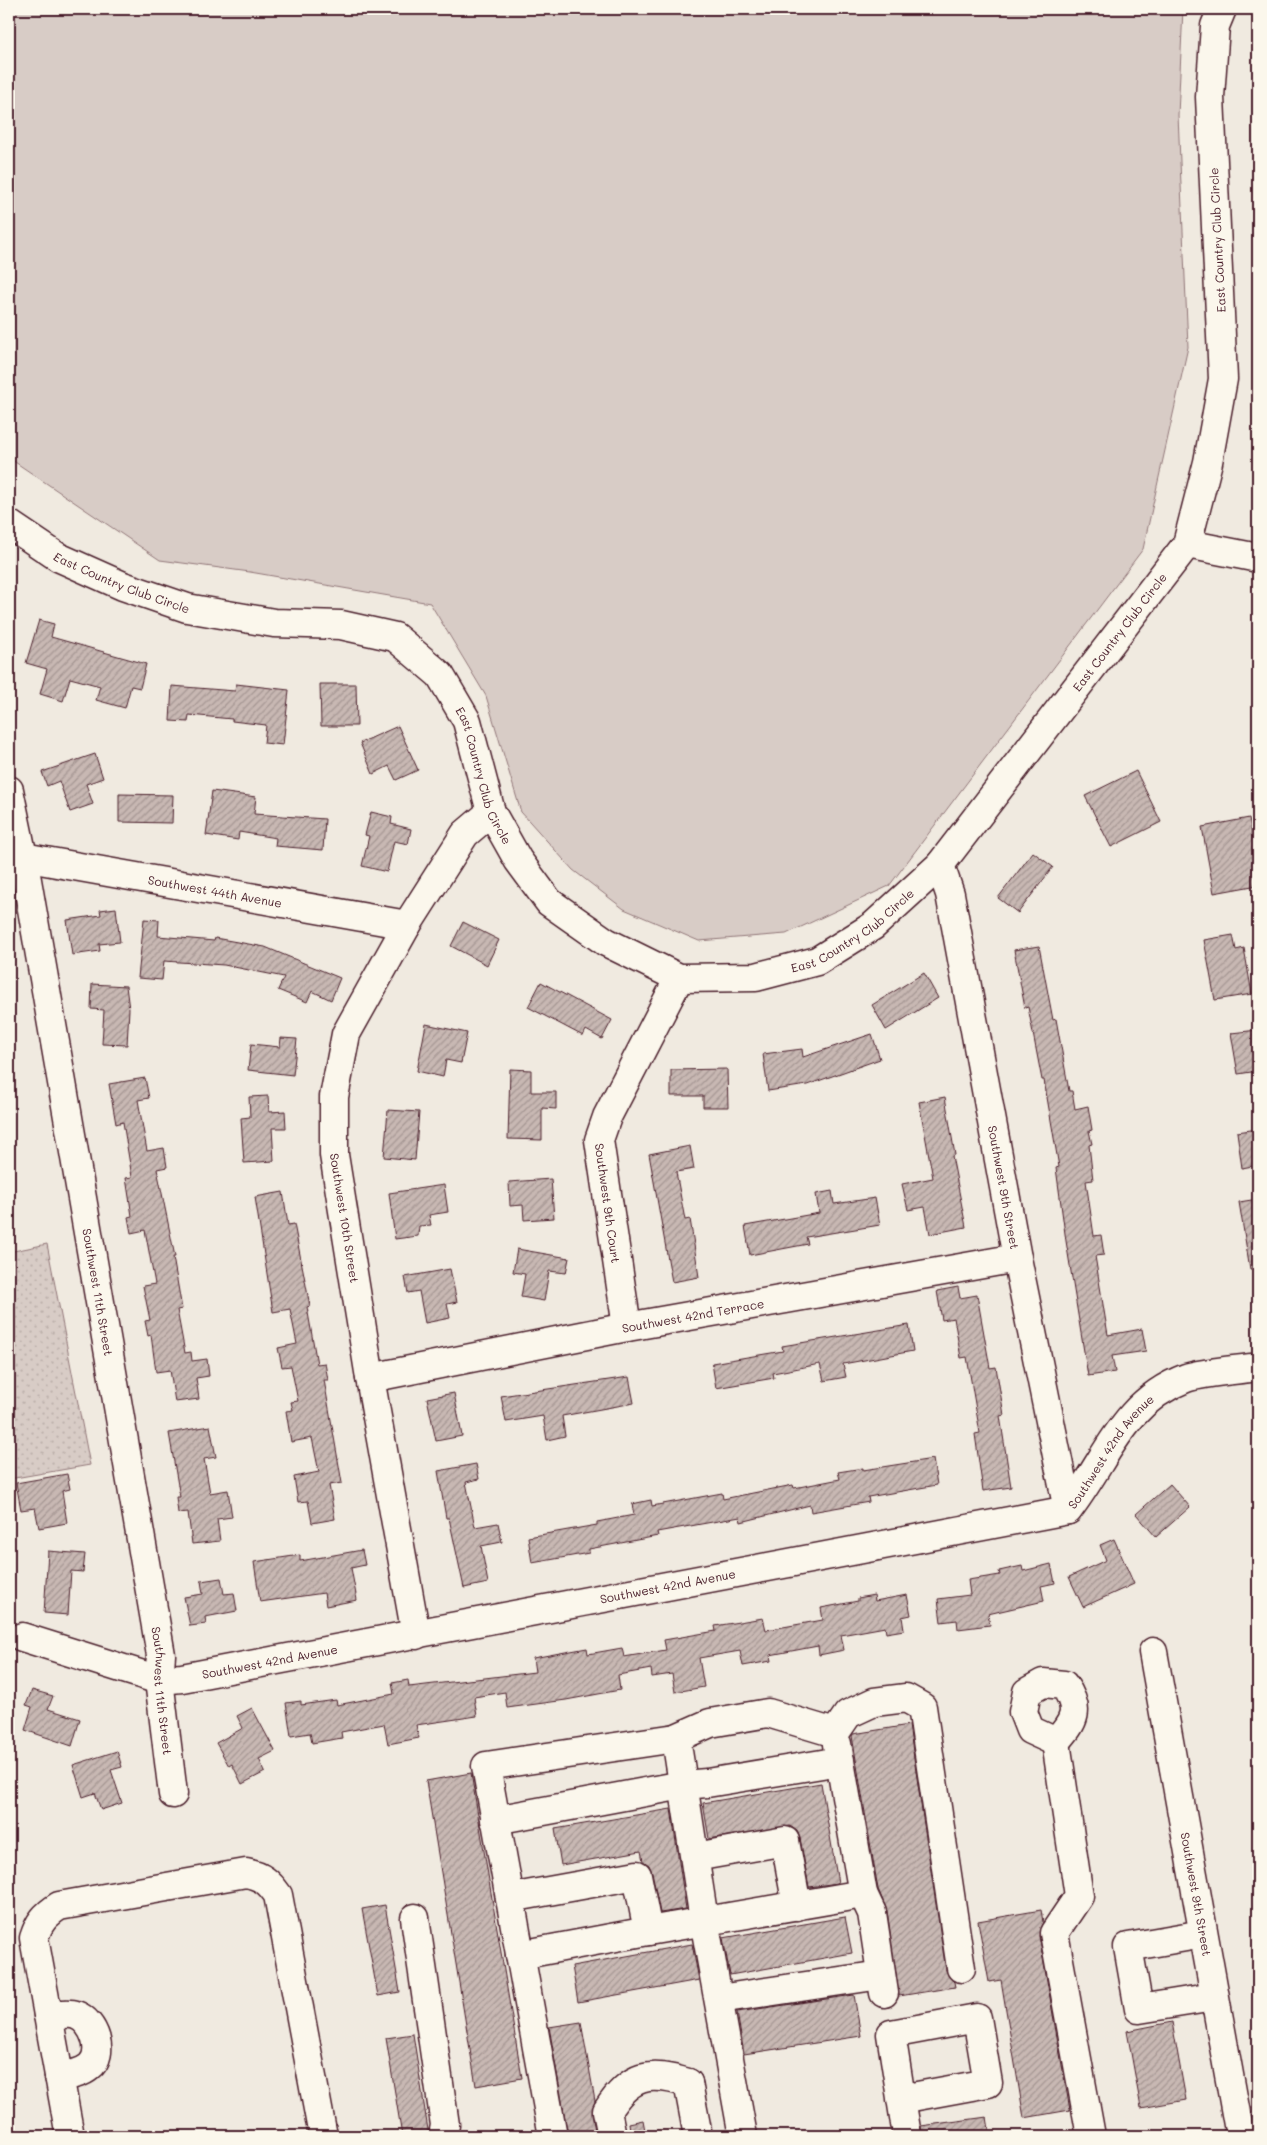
<svg xmlns="http://www.w3.org/2000/svg" width="1267" height="2145" viewBox="0 0 1267 2145" font-family="Mali,sans-serif">
<style>
.green{fill:#d8ccc6;stroke:#917678}
.park{fill:url(#park-dots);stroke:#917678}
.building{fill:url(#building-hatch);stroke:#4a1f2b}
.lines{fill:none;stroke-linecap:round;stroke-linejoin:round}
.minor-casing{stroke:#4a1f2b;stroke-width:31}
.minor{stroke:#fbf7ec;stroke-width:28}
.labels{text-anchor:middle;dominant-baseline:central;stroke-width:4;stroke-linejoin:round;paint-order:stroke}
.street-label{font-size:12px;fill:#4a1f2b;stroke:#fbf7ec}
</style>
<defs>
<pattern id="park-dots" width="8" height="8" patternUnits="userSpaceOnUse" patternTransform="scale(1.25)"><rect width="8" height="8" fill="#d8ccc6"/><path d="M2 2h.1M6 6h.1" fill="none" stroke="#bbafaa" stroke-width="1.8" stroke-linecap="round"/></pattern>
<pattern id="building-hatch" width="6" height="6" patternUnits="userSpaceOnUse" patternTransform="scale(1.25)"><rect width="6" height="6" fill="#c8b8b3"/><path d="M-1 1l2-2M0 6l6-6M5 7l2-2" fill="none" stroke="#a49592"/></pattern>
</defs>
<rect width="100%" height="100%" fill="#f0eae0"/>
<filter id="ink" filterUnits="userSpaceOnUse"><feTurbulence type="fractalNoise" baseFrequency=".02" numOctaves="2"/><feDisplacementMap in="SourceGraphic" scale="10" xChannelSelector="R" yChannelSelector="G"/><feConvolveMatrix kernelMatrix="1 2 1 2 8 2 1 2 1" color-interpolation-filters="sRGB"/></filter>
<g filter="url(#ink)">
<polygon class="green" points="9,9 1183,9 1178,115 1188,347 1143,549 889,886 786,934 699,941 624,909 573,870 521,812 486,696 430,603 250,572 160,560 9,458"/>
<polygon class="park" points="47,1244 90,1465 9,1479 9,1252"/>
<g class="building">
<polygon points="39,620 54,624 51,637 146,664 140,688 131,686 125,708 96,700 100,686 70,678 63,701 40,694 47,669 26,663"/>
<polygon points="236,684 289,690 283,745 264,743 266,725 232,721 232,719 189,715 188,722 170,721 172,686 235,691"/>
<polygon points="320,684 356,684 357,726 321,726"/>
<polygon points="398,726 418,770 396,780 389,766 373,774 360,743"/>
<polygon points="95,754 103,778 86,784 93,804 70,812 59,781 47,786 42,772"/>
<polygon points="1136,771 1161,822 1111,847 1085,796"/>
<polygon points="212,791 256,797 254,814 325,819 323,850 275,846 276,838 239,832 238,840 206,835"/>
<polygon points="119,794 173,795 172,823 119,822"/>
<polygon points="371,812 392,817 391,824 411,829 408,844 394,841 387,872 362,866 369,836 365,835"/>
<polygon points="1249,818 1258,866 1258,885 1214,893 1202,827"/>
<polygon points="1033,852 1053,867 1018,913 998,898"/>
<polygon points="116,908 120,942 99,944 100,951 72,955 67,920 101,915 100,910"/>
<polygon points="144,919 159,920 158,936 214,941 215,938 265,947 340,978 331,1000 312,991 307,1002 278,990 284,977 224,965 164,961 162,980 138,978"/>
<polygon points="463,922 499,940 487,965 451,946"/>
<polygon points="1233,935 1236,950 1244,948 1252,994 1215,1000 1204,940"/>
<polygon points="1039,946 1053,1020 1056,1019 1069,1091 1072,1091 1075,1109 1088,1106 1092,1130 1089,1131 1092,1144 1089,1145 1093,1180 1086,1181 1094,1236 1101,1235 1104,1255 1095,1256 1108,1335 1142,1329 1146,1351 1112,1356 1115,1372 1088,1376 1066,1241 1056,1168 1059,1167 1044,1080 1042,1080 1028,1007 1025,1008 1014,950"/>
<polygon points="924,973 938,998 886,1030 872,1005"/>
<polygon points="541,982 612,1020 602,1039 586,1030 583,1036 528,1007"/>
<polygon points="92,984 126,986 129,1009 127,1045 102,1044 104,1010 91,1009"/>
<polygon points="426,1024 467,1033 461,1063 446,1060 443,1077 417,1071"/>
<polygon points="1258,1030 1258,1071 1238,1074 1231,1033"/>
<polygon points="872,1034 880,1059 807,1085 768,1091 763,1054 802,1049 803,1057"/>
<polygon points="281,1038 297,1039 293,1075 248,1070 251,1044 280,1047"/>
<polygon points="510,1069 531,1070 531,1092 556,1092 556,1109 542,1108 542,1140 508,1139"/>
<polygon points="727,1069 728,1107 703,1107 703,1096 671,1096 671,1070"/>
<polygon points="145,1078 149,1098 138,1100 147,1151 164,1148 167,1167 157,1169 175,1257 173,1257 182,1309 177,1310 185,1353 191,1352 192,1361 207,1359 209,1376 196,1378 199,1399 175,1402 170,1370 156,1372 151,1335 148,1336 145,1321 150,1320 143,1286 155,1284 145,1230 131,1233 128,1217 132,1216 126,1178 132,1177 123,1122 116,1124 109,1084"/>
<polygon points="268,1096 269,1112 285,1111 286,1128 272,1128 274,1161 244,1163 241,1118 250,1117 249,1097"/>
<polygon points="945,1097 955,1155 952,1156 966,1227 930,1234 925,1207 908,1210 902,1184 933,1178 919,1102"/>
<polygon points="388,1110 419,1112 415,1160 384,1157"/>
<polygon points="1258,1129 1258,1165 1242,1168 1237,1132"/>
<polygon points="690,1146 694,1169 676,1172 685,1220 690,1219 699,1277 672,1282 649,1154"/>
<polygon points="551,1179 554,1218 524,1220 523,1205 510,1206 509,1182"/>
<polygon points="444,1185 448,1212 429,1215 431,1225 419,1226 418,1236 395,1239 389,1193"/>
<polygon points="832,1191 834,1204 875,1198 880,1225 806,1237 808,1244 750,1255 745,1226 819,1213 816,1194"/>
<polygon points="283,1192 288,1225 294,1224 310,1306 307,1307 317,1364 325,1363 328,1380 324,1380 342,1483 329,1485 335,1519 312,1523 308,1501 298,1502 294,1477 319,1472 312,1438 291,1442 286,1411 293,1410 291,1402 298,1401 291,1366 282,1367 278,1348 297,1344 290,1309 273,1312 255,1197"/>
<polygon points="1258,1199 1258,1269 1250,1269 1239,1202"/>
<polygon points="517,1249 569,1258 566,1273 549,1271 544,1301 521,1297 525,1274 513,1272"/>
<polygon points="450,1269 457,1302 447,1304 450,1318 425,1323 419,1291 408,1293 405,1277"/>
<polygon points="958,1287 960,1298 977,1295 990,1368 996,1367 1004,1415 1000,1416 1011,1487 983,1491 975,1434 980,1433 967,1357 961,1358 954,1318 942,1320 937,1291"/>
<polygon points="909,1325 913,1351 843,1364 846,1377 824,1381 820,1364 773,1373 774,1378 716,1388 712,1363 783,1351 782,1346"/>
<polygon points="629,1377 634,1403 562,1416 565,1436 547,1440 543,1416 506,1422 501,1396"/>
<polygon points="454,1393 462,1436 436,1441 427,1398"/>
<polygon points="210,1426 216,1457 204,1459 210,1493 228,1490 232,1517 217,1519 220,1541 192,1544 188,1512 178,1513 176,1497 180,1497 169,1433"/>
<polygon points="933,1459 937,1485 868,1497 869,1502 811,1512 810,1505 741,1522 740,1517 657,1532 658,1536 589,1549 589,1553 532,1563 528,1537 597,1525 597,1522 634,1515 632,1504 651,1500 652,1506 722,1493 723,1499 793,1485 794,1488 840,1479 838,1472 863,1468 863,1470"/>
<polygon points="476,1464 479,1479 466,1482 475,1527 498,1523 502,1542 481,1546 488,1583 464,1588 449,1518 446,1518 438,1471"/>
<polygon points="67,1474 70,1489 62,1491 67,1523 39,1528 35,1508 21,1510 16,1483"/>
<polygon points="1170,1484 1190,1507 1156,1537 1136,1514"/>
<polygon points="1114,1539 1134,1584 1083,1607 1069,1577 1106,1560 1100,1545"/>
<polygon points="362,1550 365,1565 351,1568 357,1600 326,1606 324,1593 260,1602 254,1562 300,1555 300,1561"/>
<polygon points="48,1551 85,1554 83,1572 71,1571 68,1615 44,1613"/>
<polygon points="1051,1564 1055,1583 1041,1586 1044,1601 988,1614 990,1625 958,1629 957,1620 941,1622 938,1599 970,1595 968,1580 1000,1575 999,1571 1022,1566 1023,1571"/>
<polygon points="221,1578 224,1594 234,1593 237,1611 205,1617 206,1624 190,1626 184,1597 203,1594 201,1581"/>
<polygon points="874,1595 875,1601 907,1595 911,1615 902,1617 904,1630 886,1633 885,1627 841,1635 844,1650 819,1655 818,1646 770,1655 771,1661 743,1666 740,1651 699,1658 704,1687 675,1692 672,1674 652,1677 651,1669 618,1675 620,1690 566,1700 507,1708 505,1692 474,1697 477,1716 416,1725 419,1738 388,1744 384,1724 341,1732 342,1738 312,1743 310,1733 291,1736 286,1703 301,1701 301,1705 336,1700 337,1705 394,1694 392,1683 408,1680 409,1687 535,1672 533,1658 587,1648 588,1654 622,1648 624,1657 666,1650 664,1640 716,1631 715,1626 763,1618 766,1630 823,1620 821,1608 858,1601 858,1598"/>
<polygon points="32,1690 53,1696 48,1709 80,1719 72,1746 25,1730 32,1707 26,1705"/>
<polygon points="252,1708 275,1751 259,1759 265,1772 242,1784 232,1764 229,1766 216,1743 243,1728 237,1716"/>
<polygon points="909,1725 946,1970 949,1977 954,1982 955,1987 899,1996 887,1911 878,1889 852,1736 853,1734"/>
<polygon points="117,1751 122,1767 111,1770 122,1803 101,1810 95,1793 83,1797 73,1765"/>
<polygon points="471,1773 522,2078 476,2086 426,1781"/>
<polygon points="821,1783 838,1883 809,1887 800,1838 797,1831 790,1826 709,1839 703,1803"/>
<polygon points="671,1809 686,1909 660,1913 652,1872 649,1865 643,1861 641,1851 561,1865 555,1829"/>
<polygon points="385,1905 400,1992 378,1996 362,1909"/>
<polygon points="1041,1910 1043,1922 1039,1936 1070,2110 1024,2118 1001,1980 989,1982 978,1921"/>
<polygon points="845,1917 852,1953 730,1975 723,1938"/>
<polygon points="692,1944 699,1980 578,2002 572,1966"/>
<polygon points="854,1995 861,2036 744,2054 737,2012"/>
<polygon points="581,2022 595,2101 592,2114 596,2136 568,2136 549,2027"/>
<polygon points="1172,2022 1186,2100 1141,2108 1127,2031"/>
<polygon points="413,2034 428,2130 428,2136 402,2136 386,2038"/>
<polygon points="987,2117 990,2136 922,2136 921,2126"/>
<polygon points="643,2120 646,2136 631,2136 629,2123"/>
</g>
<g class="lines">
<g class="minor-casing">
<g id="minor">
<path id="s1" d="M 9,524 L 58,557 L 123,586 L 187,608 L 274,623 L 341,625 L 395,637 L 440,675 L 467,721 L 491,812 L 518,860 L 549,902 L 606,942 L 679,978 L 756,977 L 817,961 L 873,926 L 940,865 L 1187,544 L 1208,462 L 1223,379 L 1210,97 L 1215,26 L 1222,9"/>
<polyline points="1187,544 1258,558"/>
<path id="s2" d="M 9,790 L 23,857 L 161,1655 L 159,1680 L 173,1794"/>
<path id="s3" d="M 23,857 L 407,925"/>
<path id="s4" d="M 940,865 L 950,894 L 1017,1258 L 1068,1510"/>
<polyline points="627,1327 599,1140 607,1117 679,978"/>
<path id="s5" d="M 370,1378 L 627,1327 L 1017,1258"/>
<polyline points="416,1635 370,1378 334,1155 334,1097 346,1034 407,925 465,834 491,812"/>
<path id="s6" d="M 22,1637 L 159,1680 L 182,1678 L 1068,1510 C 1107,1460 1121,1403 1186,1378 C 1204,1372 1238,1370 1258,1367"/>
<path id="s7" d="M 1153,1652 L 1240,2136"/>
<path d="M 1043,1683 L 1064,1685 C 1081,1710 1075,1721 1056,1742 L 1030,1730 L 1023,1712 L 1027,1692 Z"/>
<polyline points="676,1738 704,1920 743,2136"/>
<polyline points="1056,1742 1079,1896 1054,1933 1091,2136"/>
<polyline points="837,1744 863,1894 872,1913 884,1993"/>
<polyline points="495,1820 683,1785 707,1783 840,1761"/>
<polyline points="695,1857 785,1841 797,1906"/>
<polyline points="510,1898 637,1875 648,1931 520,1955"/>
<polyline points="415,1918 445,2125 443,2136"/>
<polyline points="648,1931 863,1894"/>
<polyline points="1203,1934 1128,1947 1139,2009 1214,1997"/>
<polyline points="719,1999 881,1975"/>
<path d="M 48,2015 C 57,2015 68,2012 76,2015 C 94,2021 106,2054 89,2067 C 81,2074 69,2075 59,2077"/>
<polyline points="688,2083 698,2136"/>
<polyline points="901,2099 988,2083 977,2018 891,2034 907,2136"/>
<path d="M 70,2136 L 34,1938 C 39,1922 45,1915 59,1906 L 246,1873 C 262,1876 269,1882 278,1895 L 323,2136"/>
<polyline points="553,2136 486,1766 676,1738 710,1723 768,1713 835,1733 848,1714 874,1702 906,1698 922,1707 961,1968"/>
<path d="M 612,2136 L 607,2111 C 630,2074 649,2071 688,2083"/>
</g>
</g>
<use href="#minor" class="minor"/>
</g>
</g>
<g class="labels">
<g class="street-label">
<text transform="translate(1217 240) rotate(-93)">East Country Club Circle</text>
<text stroke="none"><textPath href="#s1" startOffset="128">East Country Club Circle</textPath></text>
<text stroke="none"><textPath href="#s1" startOffset="1464">East Country Club Circle</textPath></text>
<text stroke="none"><textPath href="#s1" startOffset="578">East Country Club Circle</textPath></text>
<text stroke="none"><textPath href="#s3" startOffset="195">Southwest 44th Avenue</textPath></text>
<text stroke="none"><textPath href="#s1" startOffset="1059">East Country Club Circle</textPath></text>
<text stroke="none"><textPath href="#s4" startOffset="329">Southwest 9th Street</textPath></text>
<text transform="translate(608 1203) rotate(82)">Southwest 9th Court</text>
<text transform="translate(345 1218) rotate(81)">Southwest 10th Street</text>
<text stroke="none"><textPath href="#s2" startOffset="510">Southwest 11th Street</textPath></text>
<text stroke="none"><textPath href="#s5" startOffset="329">Southwest 42nd Terrace</textPath></text>
<text stroke="none"><textPath href="#s6" startOffset="1141">Southwest 42nd Avenue</textPath></text>
<text stroke="none"><textPath href="#s6" startOffset="661">Southwest 42nd Avenue</textPath></text>
<text stroke="none"><textPath href="#s6" startOffset="256">Southwest 42nd Avenue</textPath></text>
<text stroke="none"><textPath href="#s2" startOffset="914">Southwest 11th Street</textPath></text>
<text stroke="none"><textPath href="#s7" startOffset="246">Southwest 9th Street</textPath></text>
</g>
</g>
<rect width="1267" height="2145" fill="none" stroke="#fbf7ec" stroke-width="30"/>
<rect x="15" y="15" width="1237" height="2115" fill="none" stroke="#4a1f2b" stroke-width="2" filter="url(#ink)"/>
</svg>
